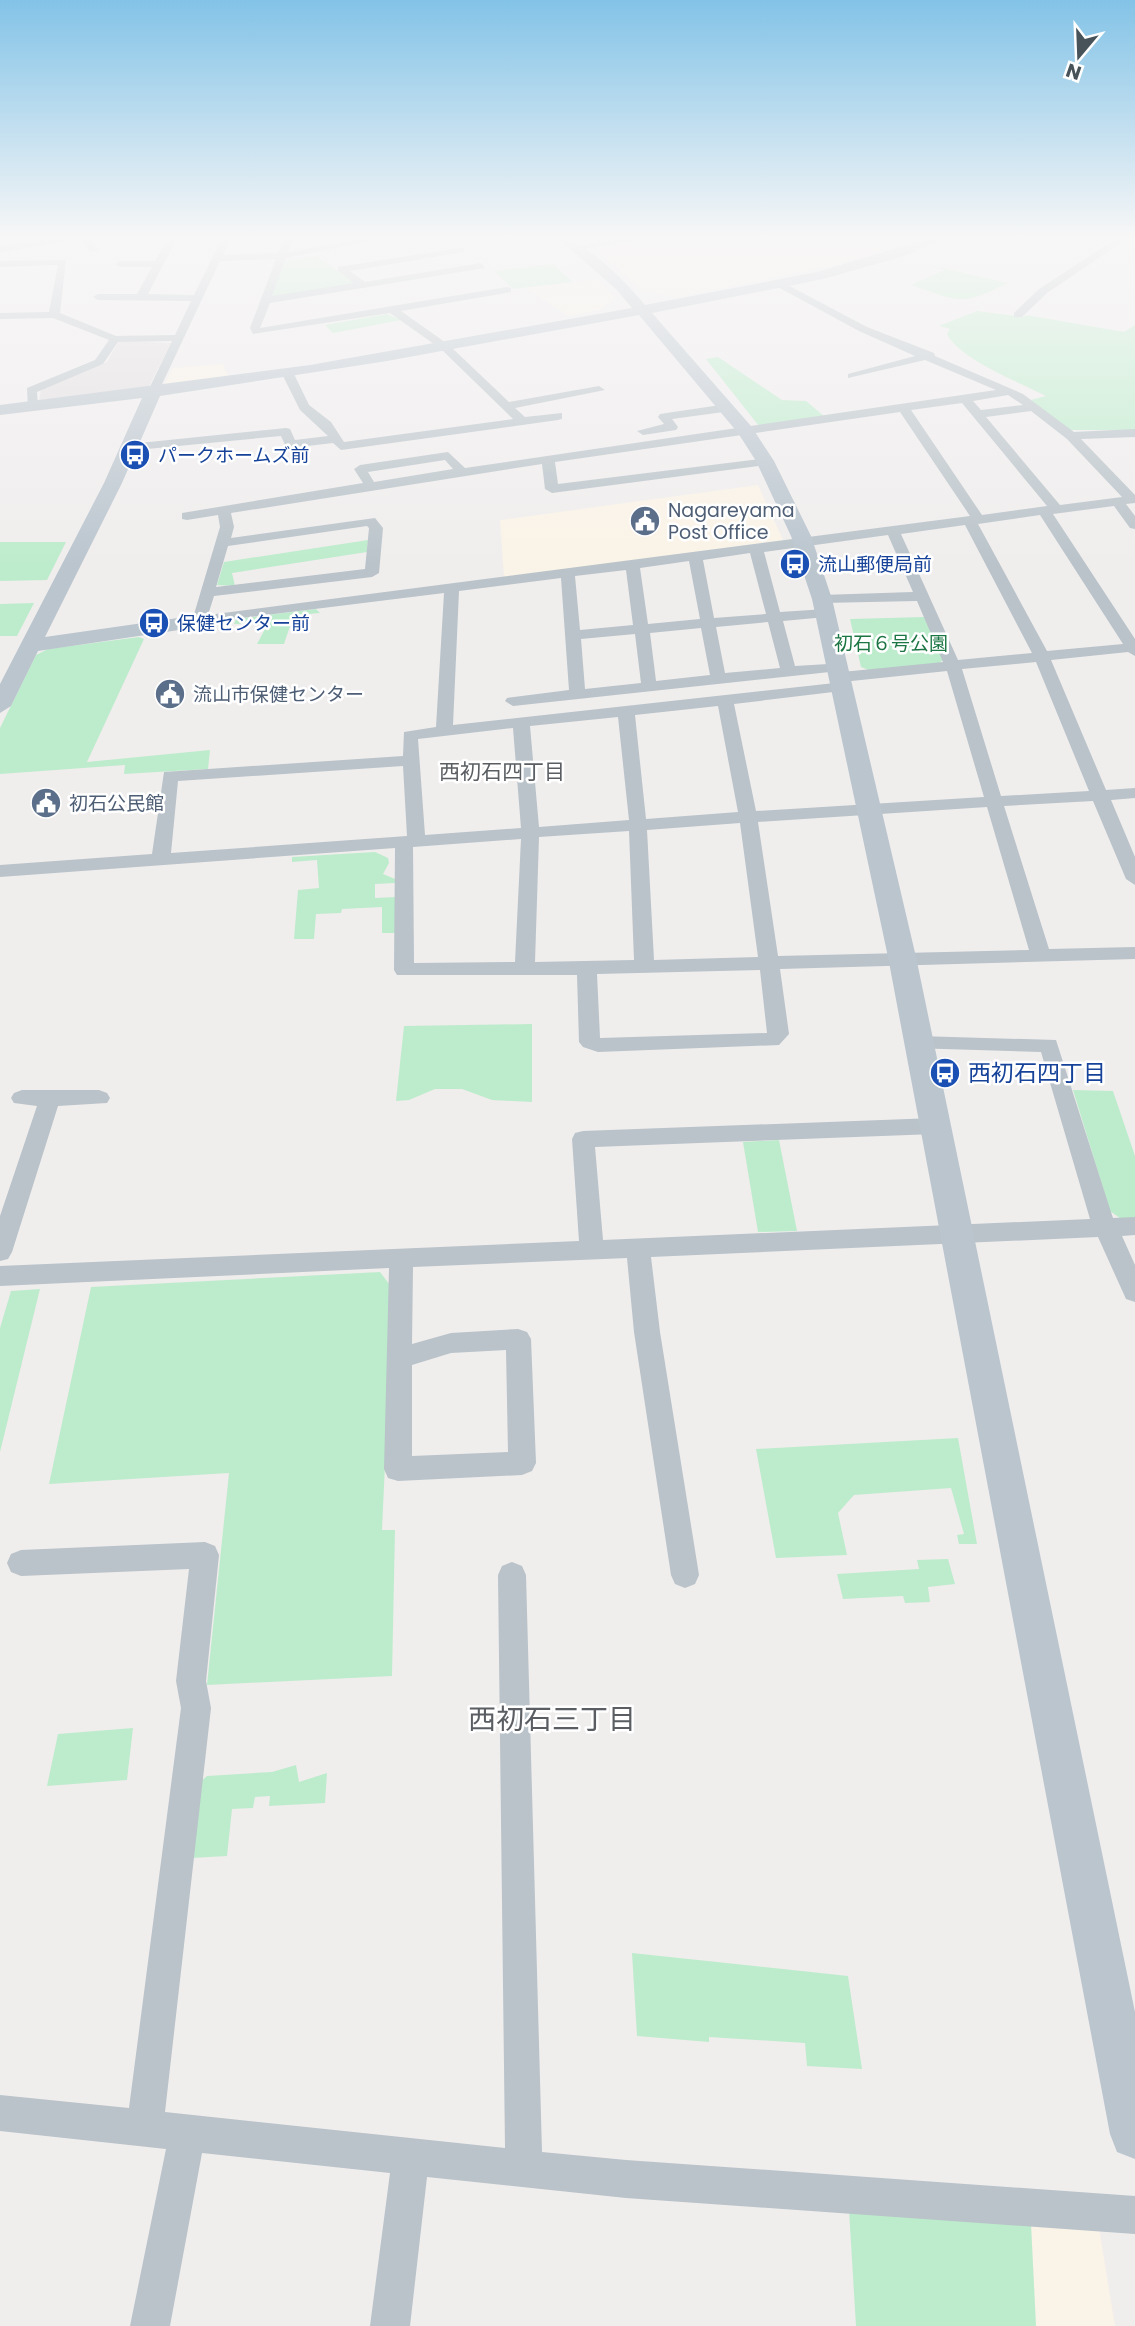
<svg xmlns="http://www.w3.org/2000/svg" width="1135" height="2326" viewBox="0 0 1135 2326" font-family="Poppins,'Noto Sans JP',sans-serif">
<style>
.commercial{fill:#faf3e7}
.education{fill:#e1dedf}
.green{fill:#bdeccc}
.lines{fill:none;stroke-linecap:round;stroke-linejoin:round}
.street{fill:#b9c3c9;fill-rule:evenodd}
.secondary{fill:#bac5ce;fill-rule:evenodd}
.labels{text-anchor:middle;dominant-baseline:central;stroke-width:5;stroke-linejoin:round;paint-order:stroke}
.far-transit-label{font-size:19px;fill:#164399;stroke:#fff;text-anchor:start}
.far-service-label{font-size:19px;fill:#4e5e75;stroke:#fff;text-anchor:start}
.far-park-label{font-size:19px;fill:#1c7643;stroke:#fff}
.far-neighbourhood-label{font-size:21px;fill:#5a5e62;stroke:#fff}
.transit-label{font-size:23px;fill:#164399;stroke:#fff;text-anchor:start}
.near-neighbourhood-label{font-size:28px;fill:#5a5e62;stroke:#fff}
</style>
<rect width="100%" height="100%" fill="#f0eded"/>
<g class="commercial">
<polygon points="648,240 913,240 835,265 678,297 642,291 596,249"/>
<polygon points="598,280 615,298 600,310 569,316 526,288"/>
<polygon points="223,364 229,378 164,385 173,368"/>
<polygon points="758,485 783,540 504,578 500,520"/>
<polygon points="1031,2224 1099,2228 1115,2326 1036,2326"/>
</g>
<polygon class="education" points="123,341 171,343 148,388 39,401 41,390 107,362 118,343"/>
<g class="green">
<polygon points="317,256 356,284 272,297 284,261"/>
<path d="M 921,263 L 1008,283 C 959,307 962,302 911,285 L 944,270 Z"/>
<polygon points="553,264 573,282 513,289 494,271"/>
<path d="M 977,311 L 1024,317 L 1026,315 L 1124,332 L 1135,325 L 1135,430 L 1068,430 L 1031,400 L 1046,396 C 1021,383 959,359 947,334 L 950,329 L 939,326 Z"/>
<polygon points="387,314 401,320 333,333 325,325"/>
<polygon points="718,357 782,400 806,401 825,417 759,426 706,359"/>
<polygon points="368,540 367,552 232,573 235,586 217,585 224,562"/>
<polygon points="0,542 66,542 47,580 0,581"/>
<polygon points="34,603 17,636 0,636 0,604"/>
<polygon points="316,609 320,613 307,614 306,619 292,620 284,644 257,644 264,631 263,623 234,624 236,619"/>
<polygon points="924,617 943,660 939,663 869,670 861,667 850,619"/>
<polygon points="139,637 144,639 87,762 210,750 208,769 124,774 125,765 0,774 0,728 36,655 48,649"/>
<polygon points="375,852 388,858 389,863 383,874 395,879 395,883 375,884 375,898 396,897 396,933 382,933 382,907 342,909 341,913 316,914 314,939 294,939 298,890 319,888 317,860 292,862 292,857"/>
<polygon points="532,1024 532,1102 492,1100 462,1089 435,1089 409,1100 396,1101 404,1026"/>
<polygon points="1073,1090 1113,1091 1135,1156 1135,1218 1120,1218 1110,1211"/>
<polygon points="779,1140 797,1231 758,1232 743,1142"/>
<polygon points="380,1272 393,1289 382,1530 395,1530 392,1676 207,1685 229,1473 49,1484 91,1287"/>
<polygon points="40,1289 0,1452 0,1328 11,1291"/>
<polygon points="958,1438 977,1544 959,1544 957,1535 964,1534 951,1488 854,1495 838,1513 847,1555 776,1558 756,1449"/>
<polygon points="948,1559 955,1584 928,1587 930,1602 905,1603 903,1596 843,1599 837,1574 919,1569 917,1560"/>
<polygon points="133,1728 127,1780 47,1786 58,1734"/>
<polygon points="296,1765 299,1782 327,1773 325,1803 269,1806 270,1796 255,1797 253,1808 232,1809 227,1856 191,1858 200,1782 207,1776 272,1772"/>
<polygon points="632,1953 848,1976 862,2069 807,2066 805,2043 709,2037 709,2042 637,2036"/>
<polygon points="849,2210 1031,2224 1036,2326 856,2326"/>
</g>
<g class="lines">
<g class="street">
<polygon points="50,240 73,240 0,252 0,246"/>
<polygon points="81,240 91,240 99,250 91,252"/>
<polygon points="167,240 176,240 148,294 194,295 221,240 230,240 223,255 278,253 284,240 293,240 288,252 358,240 375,240 286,258 272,296 354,283 338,271 338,267 466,247 463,252 350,271 365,282 481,263 485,268 270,303 260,328 507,287 511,288 511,292 401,311 449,345 509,402 599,386 605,390 515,408 525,417 562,413 562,419 558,420 341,450 333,443 290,448 286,447 281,436 126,451 126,445 130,444 286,428 290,429 295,440 328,436 300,410 282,374 288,371 294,374 309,405 331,422 344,442 513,419 441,349 390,313 253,334 250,328 276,259 220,261 156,397 146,395 172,341 118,342 103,364 37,392 38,407 28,410 27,388 95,360 109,340 53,318 0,319 0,313 49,312 58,265 0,267 0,261 66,260 60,313 116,336 175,335 191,301 98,300 93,297 98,294 137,294 152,267 120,267 115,264 120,261 155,261"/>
<polygon points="614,240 640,240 576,250 571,247"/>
<polygon points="1114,240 1125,240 1047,293 1022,317 1014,317 1014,313 1039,289"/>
<path d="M 780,281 L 867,327 L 934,353 L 935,356 L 1023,394 L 1074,432 L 1135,429 L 1135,437 L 1081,439 L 1135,495 L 1135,503 L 1126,504 L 1135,516 L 1135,529 L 1130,528 L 1114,506 L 1053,514 L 1135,639 L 1135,656 L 1128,652 L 1051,660 L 1106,790 L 1135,788 L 1135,798 L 1111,800 L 1135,857 L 1135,885 L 1126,879 L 1093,801 L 1004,806 L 1049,949 L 1135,947 L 1135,959 L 780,969 L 789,1034 L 779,1045 L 598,1052 L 583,1047 L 579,1042 L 577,975 L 397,975 L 394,970 L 395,848 L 0,877 L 0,865 L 152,854 L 164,772 L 403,756 L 404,732 L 436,727 L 444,593 L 194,624 L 192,621 L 220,527 L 218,515 L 187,520 L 182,519 L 182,513 L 363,483 L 354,469 L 360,465 L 448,452 L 465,468 L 996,390 L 925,360 L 848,378 L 848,374 L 915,356 L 859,331 L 776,286 ZM 1008,395 L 1023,405 L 981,410 L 973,401 ZM 962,403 L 1047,506 L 982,515 L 911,410 ZM 1031,411 L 1067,439 L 1122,497 L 1060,505 L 986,417 ZM 900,412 L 970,516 L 208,615 L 214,596 L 372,577 L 379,573 L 383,528 L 375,518 L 231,538 L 234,527 L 231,513 L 542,464 L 545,489 L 552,493 L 765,465 L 769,464 L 769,458 L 558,484 L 555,462 ZM 445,460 L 453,469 L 374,482 L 368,472 ZM 1040,515 L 1123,644 L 1047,651 L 978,524 ZM 965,525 L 1032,653 L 958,660 L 901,534 ZM 367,526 L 369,528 L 365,569 L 216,587 L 228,546 ZM 888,535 L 913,592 L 822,595 L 815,599 L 822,603 L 917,601 L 943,662 L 842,672 L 834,677 L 842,682 L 947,671 L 984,797 L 756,811 L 734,704 L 850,690 L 852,687 L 844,682 L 453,725 L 459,591 L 561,578 L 569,690 L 507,698 L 505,701 L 513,706 L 839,671 L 845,669 L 845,663 L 795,666 L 783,621 L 826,617 L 833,613 L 826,609 L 780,612 L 764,552 ZM 750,553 L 766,614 L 714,618 L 703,560 ZM 689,561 L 700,619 L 648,624 L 640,568 ZM 626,570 L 633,625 L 580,630 L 575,576 ZM 768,622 L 780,668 L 725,673 L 716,627 ZM 701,628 L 710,675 L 656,681 L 650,633 ZM 635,634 L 641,683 L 585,689 L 581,639 ZM 1036,662 L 1089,791 L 1001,796 L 962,669 ZM 718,706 L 738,812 L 646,819 L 635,715 ZM 618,717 L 629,820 L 539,827 L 530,726 ZM 513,728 L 521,828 L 425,835 L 418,739 ZM 403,766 L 407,836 L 171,853 L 178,781 ZM 987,807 L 1029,950 L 778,956 L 758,822 ZM 740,823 L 758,957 L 654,960 L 647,830 ZM 629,831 L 634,960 L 535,962 L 539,837 ZM 521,839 L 515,962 L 414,963 L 413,847 ZM 760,970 L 767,1033 L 600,1038 L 597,974 Z"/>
<polygon points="727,404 731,405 731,411 672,419 678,427 676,430 643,435 637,431 664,424 658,417 660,414"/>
<path d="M 918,1036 L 1056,1040 L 1111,1212 L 1113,1218 L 1135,1217 L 1135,1235 L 1122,1236 L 1135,1265 L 1135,1302 L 1126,1299 L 1098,1237 L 651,1257 L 660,1332 L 699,1575 L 695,1584 L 685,1588 L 675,1584 L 671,1575 L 634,1332 L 627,1258 L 413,1267 L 412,1344 L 451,1333 L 518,1329 L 527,1332 L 531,1339 L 536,1463 L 532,1471 L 522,1475 L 398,1481 L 388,1478 L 384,1469 L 389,1268 L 0,1286 L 0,1266 L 579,1241 L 572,1139 L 575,1133 L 583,1131 L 935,1118 L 943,1120 L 946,1126 L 943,1132 L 935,1134 L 595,1147 L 603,1240 L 1090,1219 L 1041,1052 L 911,1048 L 907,1043 L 911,1038 ZM 506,1350 L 508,1452 L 412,1456 L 412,1365 L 451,1353 Z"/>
<polygon points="22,1090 99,1090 107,1093 110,1098 107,1103 58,1106 12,1252 8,1259 0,1261 0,1216 37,1106 14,1103 11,1098 14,1093"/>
<polygon points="205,1542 215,1546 219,1555 206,1681 211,1708 165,2112 505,2148 498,1575 502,1566 512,1562 522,1566 526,1575 542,2152 626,2160 1135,2196 1135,2234 626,2198 427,2177 410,2326 370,2326 390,2173 202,2153 170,2326 130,2326 166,2149 0,2131 0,2095 129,2108 181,1708 176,1681 189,1569 21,1576 11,1572 7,1563 11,1554 21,1550"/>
</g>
<path class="secondary" d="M 560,240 C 587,240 627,284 645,305 L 817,272 L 924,240 L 942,240 L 901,257 L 823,279 L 652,313 L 751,426 L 774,461 L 811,536 L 832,599 L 916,957 L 1135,2012 L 1135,2159 L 1117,2152 L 1110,2134 L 888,957 L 812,599 L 791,536 L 756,461 L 738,433 L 639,315 L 387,361 L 160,396 L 122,483 L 45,637 L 199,615 L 209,621 L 199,627 L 38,651 L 11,706 L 0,713 L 0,684 L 104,483 L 142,398 L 0,415 L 0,405 L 310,365 L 632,308 L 617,290 Z"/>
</g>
<linearGradient id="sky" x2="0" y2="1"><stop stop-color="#83c3e7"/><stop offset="0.42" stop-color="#f8f7f7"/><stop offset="1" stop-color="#f8f7f7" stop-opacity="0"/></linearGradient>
<rect width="1135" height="565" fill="url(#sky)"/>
<defs>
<g id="bus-disc" transform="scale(1.575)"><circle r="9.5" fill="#1a4fb4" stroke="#fff"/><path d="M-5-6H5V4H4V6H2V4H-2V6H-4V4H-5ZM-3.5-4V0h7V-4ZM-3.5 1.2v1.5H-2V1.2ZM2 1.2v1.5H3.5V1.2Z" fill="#fff"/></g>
<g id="civic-disc" transform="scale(1.575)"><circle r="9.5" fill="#5c6f8a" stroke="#fff"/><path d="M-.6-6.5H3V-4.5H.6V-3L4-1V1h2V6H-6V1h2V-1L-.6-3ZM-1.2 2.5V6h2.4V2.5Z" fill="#fff"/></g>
</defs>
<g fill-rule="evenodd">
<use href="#bus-disc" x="135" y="455"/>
<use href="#civic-disc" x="645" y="521"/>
<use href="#bus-disc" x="795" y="564"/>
<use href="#bus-disc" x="154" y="623"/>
<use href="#civic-disc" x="170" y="694"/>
<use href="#civic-disc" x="46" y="803"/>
<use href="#bus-disc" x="945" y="1073"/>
</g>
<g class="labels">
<g class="far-transit-label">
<text x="158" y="455">パークホームズ前</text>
<text x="818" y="564">流山郵便局前</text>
<text x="177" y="623">保健センター前</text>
</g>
<g class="far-service-label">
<text x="668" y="510">Nagareyama<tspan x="668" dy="22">Post Office</tspan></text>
<text x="193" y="694">流山市保健センター</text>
<text x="69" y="803">初石公民館</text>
</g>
<g class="far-park-label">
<text x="891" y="643">初石６号公園</text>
</g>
<g class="far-neighbourhood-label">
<text x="502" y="771">西初石四丁目</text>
</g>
<g class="transit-label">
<text x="968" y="1073">西初石四丁目</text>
</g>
<g class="near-neighbourhood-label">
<text x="552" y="1719">西初石三丁目</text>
</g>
</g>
<g transform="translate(1079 56) rotate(199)" stroke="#ffffff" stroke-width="5" paint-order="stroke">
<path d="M0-5L12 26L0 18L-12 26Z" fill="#475259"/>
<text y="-10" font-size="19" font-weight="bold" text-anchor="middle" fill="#475259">N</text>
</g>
</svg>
